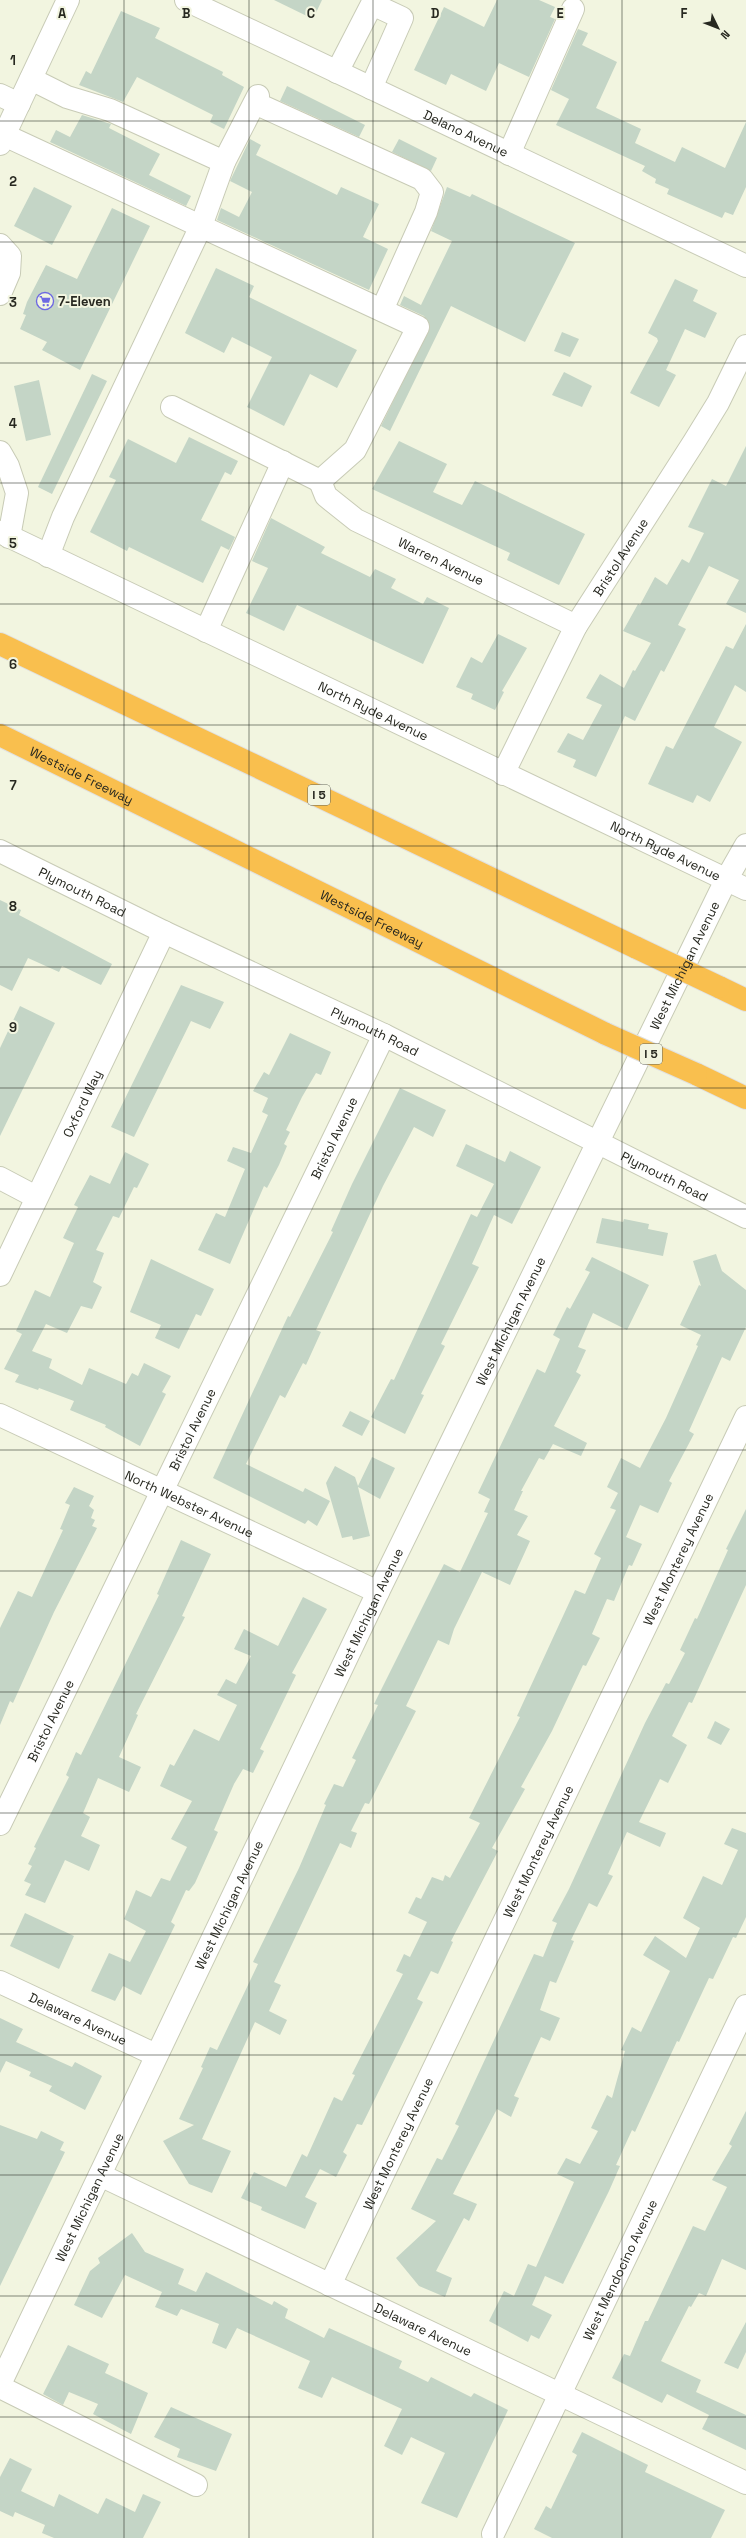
<svg xmlns="http://www.w3.org/2000/svg" width="746" height="2538" viewBox="0 0 746 2538" font-family="'Space Grotesk',sans-serif">
<style>
.building{fill:#c4d5c6}
.lines{fill:none;stroke-linecap:round;stroke-linejoin:round}
.minor-casing{stroke:#c8cbb6;stroke-width:24}
.highway-casing{stroke:#e1e1e0;stroke-width:24}
.minor{stroke:#fff;stroke-width:22}
.highway{stroke:#f9bf4e;stroke-width:22}
.highway-bridge-casing{stroke:#e1e1e0;stroke-width:24;stroke-linecap:butt}
.highway-bridge{stroke:#f9bf4e;stroke-width:22}
.grid{fill:none;stroke:#272820;stroke-width:1;stroke-opacity:0.55}
.labels{text-anchor:middle;dominant-baseline:central;stroke-width:4;stroke-linejoin:round;paint-order:stroke}
.shield{fill:#f2f5e0;stroke:#64665a;stroke-width:1}
.shield-label{font-size:12px;font-weight:bold;fill:#272820}
.street-label{font-size:13px;fill:#272820;stroke:#f2f5e0}
.poi-label{font-size:13px;font-weight:bold;fill:#272820;stroke:#f2f5e0;text-anchor:start}
.grid-label{font-size:13px;text-anchor:middle;font-weight:bold;fill:#272820;stroke:#f2f5e0;stroke-width:4;stroke-linejoin:round;paint-order:stroke}
</style>
<rect width="100%" height="100%" fill="#f2f5e0"/>
<g class="building">
<polygon points="274,0 322,0 313,19"/>
<polygon points="497,0 539,0 555,7 550,17 555,19 529,77 499,63 486,91 451,74 446,85 414,70 444,7 484,27"/>
<polygon points="121,11 160,28 155,38 223,72 222,75 244,87 224,129 210,122 213,115 137,77 123,102 79,85 86,71 91,74"/>
<polygon points="578,29 588,33 582,45 617,62 596,108 641,129 635,143 675,162 682,147 725,168 746,122 746,187 733,215 725,212 722,218 667,194 669,189 655,183 656,179 642,171 645,166 556,125 569,99 551,90"/>
<polygon points="287,86 365,125 359,137 280,101"/>
<polygon points="82,115 111,124 109,128 160,154 149,175 191,196 186,206 50,142 56,130 70,137"/>
<polygon points="250,139 261,145 256,155 337,195 341,187 379,204 363,237 388,249 369,290 217,220 221,208 239,217 252,192 230,181"/>
<polygon points="399,139 437,158 431,171 392,152"/>
<polygon points="34,187 72,206 52,245 14,226"/>
<polygon points="447,187 470,197 472,194 575,243 525,342 451,306 390,431 381,426 430,327 424,316 400,305 404,296 421,305 452,241 431,231"/>
<polygon points="112,208 150,226 80,370 42,350 47,342 20,329 26,315 23,314 27,302 46,265 77,279"/>
<polygon points="216,268 254,286 249,297 357,350 337,388 310,374 284,426 247,407 272,357 232,337 224,353 185,333"/>
<polygon points="675,279 698,290 693,301 717,313 705,338 685,329 666,370 676,375 659,407 630,393 658,341 657,338 648,333"/>
<polygon points="562,332 579,339 570,357 554,351"/>
<polygon points="564,372 592,386 582,407 552,395"/>
<polygon points="92,374 107,381 52,494 38,487"/>
<polygon points="39,380 51,435 26,441 14,386"/>
<polygon points="189,437 238,461 231,475 225,472 201,520 235,537 229,550 221,546 203,583 129,547 127,551 90,532 116,480 109,477 128,439 176,463"/>
<polygon points="399,441 447,464 433,492 446,498 462,505 475,481 585,534 559,585 507,560 510,553 372,489"/>
<polygon points="746,446 746,613 726,604 739,580 709,566 678,625 686,629 664,672 661,670 635,721 625,716 596,777 573,767 576,760 557,752 568,733 583,740 602,705 586,698 600,674 624,688 633,670 635,671 651,643 623,631 638,604 640,605 655,577 667,585 682,559 689,563 704,533 688,527 712,479 726,486"/>
<polygon points="271,518 325,547 321,553 370,577 375,569 396,579 391,588 423,604 427,597 449,608 423,664 297,605 284,631 246,613 268,568 252,561"/>
<polygon points="746,624 746,692 735,685 714,727 742,742 710,802 697,795 693,803 648,784 666,746 673,749 726,646 733,649"/>
<polygon points="498,634 527,648 502,691 504,692 495,710 471,699 473,694 456,687 471,657 482,663"/>
<polygon points="0,900 21,910 19,915 112,964 101,985 62,966 59,972 28,958 12,991 0,985"/>
<polygon points="181,985 224,1002 210,1029 191,1021 134,1137 111,1127"/>
<polygon points="20,1006 55,1023 0,1136 0,1048"/>
<polygon points="290,1033 331,1052 321,1075 316,1073 302,1097 286,1130 290,1132 284,1144 287,1146 279,1165 267,1188 264,1186 230,1264 198,1250 216,1213 225,1217 245,1169 227,1161 233,1147 251,1153 268,1115 262,1112 268,1098 253,1091 264,1072 269,1075"/>
<polygon points="400,1088 446,1110 433,1137 414,1127 383,1186 316,1330 321,1332 306,1365 303,1363 285,1398 280,1395 246,1464 303,1492 305,1488 330,1501 317,1526 308,1520 305,1524 213,1478 288,1316 290,1317 333,1232 331,1231 352,1184"/>
<polygon points="466,1144 505,1162 510,1151 541,1167 512,1224 494,1215 472,1264 479,1267 441,1344 445,1346 421,1394 424,1395 405,1434 371,1417 391,1379 394,1380 471,1214 477,1217 494,1184 456,1166"/>
<polygon points="125,1152 149,1164 137,1188 134,1187 119,1218 113,1216 96,1250 104,1253 93,1282 102,1287 92,1309 81,1306 67,1333 46,1324 32,1351 52,1359 49,1368 82,1385 89,1368 126,1384 132,1373 138,1376 144,1363 171,1376 162,1392 166,1394 140,1446 105,1427 106,1425 70,1410 74,1401 39,1388 38,1390 15,1382 19,1375 4,1369 22,1334 16,1331 35,1290 50,1297 74,1243 63,1238 78,1207 74,1205 90,1175 110,1184"/>
<polygon points="602,1218 623,1222 624,1219 649,1224 648,1229 668,1233 663,1256 596,1243"/>
<polygon points="716,1254 722,1271 746,1290 746,1327 730,1361 722,1357 689,1431 694,1434 669,1481 672,1483 658,1513 640,1505 626,1537 642,1544 632,1566 629,1565 614,1601 607,1599 592,1634 600,1638 586,1666 583,1665 552,1731 521,1787 525,1789 492,1848 498,1851 451,1941 453,1942 438,1974 431,1971 417,1999 423,2002 362,2125 357,2124 343,2152 347,2155 336,2177 320,2169 305,2197 317,2203 305,2229 261,2210 262,2207 241,2198 254,2172 286,2187 302,2154 307,2157 334,2097 342,2101 355,2075 352,2074 403,1974 396,1971 404,1954 410,1957 427,1922 408,1913 416,1897 421,1899 432,1877 443,1881 445,1875 450,1878 480,1823 469,1818 520,1717 517,1716 575,1590 585,1594 601,1558 594,1554 616,1510 610,1508 618,1493 607,1487 621,1458 640,1468 666,1418 698,1346 696,1345 701,1335 680,1325 699,1285 701,1286 693,1261"/>
<polygon points="592,1257 649,1285 627,1330 593,1313 578,1347 586,1350 576,1372 581,1375 554,1426 587,1443 581,1456 553,1444 544,1460 539,1458 521,1491 523,1491 514,1510 528,1516 517,1535 530,1541 510,1585 482,1572 454,1629 449,1645 438,1640 406,1706 416,1711 369,1804 365,1803 351,1831 357,1833 351,1848 340,1843 274,1982 281,1985 269,2011 287,2020 280,2035 255,2022 202,2139 231,2151 212,2193 189,2184 163,2141 194,2125 179,2119 203,2068 201,2067 210,2047 217,2050 258,1964 253,1962 299,1868 326,1805 324,1804 334,1784 343,1787 356,1760 352,1758 378,1705 374,1704 444,1564 460,1572 488,1513 484,1512 490,1499 478,1493 537,1369 545,1373 560,1339 553,1335 567,1307 570,1309 590,1272 585,1270"/>
<polygon points="151,1259 214,1289 201,1316 196,1314 179,1349 155,1338 161,1325 130,1312"/>
<polygon points="350,1411 370,1421 362,1436 342,1426"/>
<polygon points="372,1457 395,1468 380,1499 358,1487 370,1536 353,1540 352,1536 342,1538 326,1483 335,1466 355,1477 358,1486"/>
<polygon points="74,1487 94,1496 89,1506 94,1510 91,1518 95,1520 92,1526 97,1528 54,1612 13,1703 10,1701 0,1725 0,1628 18,1591 32,1597 63,1530 60,1529 70,1505 65,1503"/>
<polygon points="746,1509 746,1585 692,1703 689,1702 672,1736 687,1745 668,1783 660,1779 639,1822 666,1833 660,1847 627,1832 608,1874 613,1876 597,1907 589,1903 571,1940 574,1941 556,1983 550,1981 540,2010 560,2018 550,2041 541,2037 514,2096 519,2098 511,2117 497,2109 453,2194 477,2204 469,2221 464,2218 436,2271 452,2278 445,2297 419,2286 396,2258 436,2221 411,2209 437,2158 442,2160 459,2126 455,2124 534,1954 543,1957 557,1923 552,1921 569,1889 645,1723 666,1683 669,1684 685,1653 680,1650 695,1618 697,1619 728,1550 726,1549"/>
<polygon points="181,1540 211,1554 182,1616 185,1617 136,1714 138,1715 119,1757 141,1767 129,1792 98,1778 83,1813 90,1817 81,1836 100,1845 89,1871 65,1860 45,1903 25,1895 31,1884 24,1881 32,1866 28,1864 36,1848 34,1847 69,1777 66,1775 76,1752 81,1755 159,1595 157,1594"/>
<polygon points="303,1597 327,1609 292,1673 296,1675 260,1749 264,1751 253,1773 243,1769 234,1784 214,1830 218,1832 195,1883 189,1891 186,1890 171,1922 175,1925 141,1995 123,1986 115,2001 91,1991 109,1953 130,1962 146,1931 124,1919 136,1890 151,1897 161,1878 170,1881 187,1847 171,1839 192,1801 160,1786 170,1764 174,1766 194,1729 219,1741 237,1705 217,1695 226,1679 236,1684 251,1656 234,1649 244,1629 278,1646"/>
<polygon points="715,1721 730,1729 721,1745 707,1738"/>
<polygon points="732,1828 746,1833 746,1917 736,1938 733,1937 713,1979 709,1978 679,2042 677,2041 635,2132 632,2130 616,2165 620,2166 609,2191 563,2284 545,2276 532,2305 552,2315 539,2339 531,2335 528,2342 489,2321 504,2291 514,2296 528,2264 536,2267 574,2182 557,2174 566,2158 580,2164 598,2131 591,2128 607,2095 612,2098 625,2051 621,2050 632,2027 641,2032 670,1971 643,1955 655,1936 686,1958 700,1928 683,1918 703,1876 722,1885 738,1850 724,1844"/>
<polygon points="25,1913 74,1936 59,1969 10,1946"/>
<polygon points="0,2018 23,2029 16,2042 72,2067 75,2062 102,2076 85,2110 49,2091 52,2086 29,2076 31,2072 6,2061 0,2073"/>
<polygon points="746,2111 746,2270 722,2259 706,2296 699,2293 691,2307 689,2306 661,2361 701,2380 696,2392 746,2415 746,2450 702,2429 709,2415 667,2394 662,2403 612,2378 624,2354 630,2356 645,2321 648,2321 693,2226 705,2231 727,2187 712,2180 732,2146 729,2144"/>
<polygon points="0,2125 37,2139 41,2131 64,2142 60,2150 65,2152 0,2286"/>
<polygon points="132,2233 145,2252 184,2269 178,2284 196,2292 206,2272 272,2305 274,2301 288,2309 285,2318 324,2338 329,2328 402,2361 399,2368 428,2382 431,2377 471,2397 474,2393 508,2410 457,2518 421,2503 445,2453 411,2437 402,2455 384,2446 402,2409 332,2377 322,2398 298,2388 310,2361 237,2328 226,2349 212,2343 219,2324 181,2309 177,2316 155,2307 162,2292 125,2275 102,2318 74,2305 90,2271 100,2263 98,2258"/>
<polygon points="746,2322 746,2352 738,2369 724,2363"/>
<polygon points="68,2345 109,2364 105,2373 148,2393 131,2434 93,2414 98,2404 69,2392 63,2405 43,2394"/>
<polygon points="171,2407 232,2434 216,2471 177,2457 180,2449 154,2437"/>
<polygon points="582,2432 648,2465 645,2472 725,2510 711,2538 552,2538 534,2529 546,2506 551,2509 577,2455 572,2452"/>
<polygon points="10,2458 32,2469 21,2491 54,2507 59,2494 98,2514 106,2498 135,2512 143,2494 161,2502 143,2538 54,2538 42,2533 45,2525 15,2512 13,2517 0,2511 0,2477"/>
</g>
<g class="lines">
<g class="minor-casing">
<g id="minor">
<path id="s1" d="M 186,0 L 746,266"/>
<polyline points="337,72 372,4 402,18 371,88"/>
<polyline points="31,79 67,97 110,110 224,162 258,96"/>
<polyline points="0,95 19,104"/>
<polyline points="255,103 422,179 432,192 426,212 382,310"/>
<polyline points="4,135 418,327 355,450 320,481"/>
<polyline points="0,144 68,0"/>
<polyline points="509,154 573,9"/>
<polyline points="0,245 10,256 9,273 0,294"/>
<polyline points="172,407 320,481"/>
<polyline points="0,452 8,466 17,493 9,537"/>
<path id="s2" d="M 320,481 L 326,496 L 356,520 L 576,626"/>
<path id="s3" d="M 0,532 L 746,889"/>
<polyline points="48,556 63,517 201,226 224,162"/>
<polyline points="206,631 283,462"/>
<path id="s4" d="M 503,774 L 576,626 L 694,442 L 718,403 L 746,346"/>
<path id="s5" d="M 0,851 L 164,932 L 384,1035 L 746,1217"/>
<polyline points="0,1178 36,1197"/>
<path id="s6" d="M 0,1275 L 164,932"/>
<path id="s7" d="M 0,1415 L 378,1592"/>
<path id="s8" d="M 0,1824 L 384,1035"/>
<path id="s9" d="M 0,1982 L 156,2055"/>
<path id="s10" d="M 100,2175 L 746,2483"/>
<path id="s11" d="M 330,2285 L 746,1417"/>
<path id="s12" d="M 0,2384 L 378,1592 L 726,880 L 746,845"/>
<polyline points="0,2387 196,2485"/>
<path id="s13" d="M 493,2534 L 746,2006"/>
</g>
</g>
<g class="highway-casing">
<g id="highway">
<polyline points="0,644 637,948"/>
<path id="s14" d="M 0,735 L 606,1034"/>
<polyline points="719,987 746,1000"/>
<polyline points="696,1074 746,1098"/>
</g>
</g>
<use href="#minor" class="minor"/>
<use href="#highway" class="highway"/>
<g class="highway-bridge-casing">
<g id="highway-bridge">
<polyline points="637,948 719,987"/>
<polyline points="606,1034 696,1074"/>
</g>
</g>
<use href="#highway-bridge" class="highway-bridge"/>
</g>
<path class="grid" d="M 124,0 L 124,2538M 249,0 L 249,2538M 373,0 L 373,2538M 497,0 L 497,2538M 622,0 L 622,2538M 0,121 L 746,121M 0,242 L 746,242M 0,363 L 746,363M 0,483 L 746,483M 0,604 L 746,604M 0,725 L 746,725M 0,846 L 746,846M 0,967 L 746,967M 0,1088 L 746,1088M 0,1209 L 746,1209M 0,1329 L 746,1329M 0,1450 L 746,1450M 0,1571 L 746,1571M 0,1692 L 746,1692M 0,1813 L 746,1813M 0,1934 L 746,1934M 0,2055 L 746,2055M 0,2175 L 746,2175M 0,2296 L 746,2296M 0,2417 L 746,2417"/>
<defs>
<g id="supermarket-ring" transform="scale(0.9)"><circle r="9.5" fill="#f2f5e0" stroke="#6d68e2" stroke-width="1.5"/><path d="M-6-5.5h2.5l.6 2H6L4.5 2H-2.5L-4.4-4H-6ZM-1.5 3.2a1.3 1.3 0 1 0 .1 0ZM3 3.2a1.3 1.3 0 1 0 .1 0Z" fill="#6d68e2"/></g>
</defs>
<g fill-rule="evenodd">
<use href="#supermarket-ring" x="45" y="301"/>
</g>
<g class="labels">
<g class="shield">
<rect x="308" y="785" width="22" height="20" rx="3"/>
<rect x="640" y="1044" width="22" height="20" rx="3"/>
</g>
<g class="shield-label">
<text x="319" y="795">I 5</text>
<text x="651" y="1054">I 5</text>
</g>
<g class="street-label">
<text stroke="none"><textPath href="#s1" startOffset="310">Delano Avenue</textPath></text>
<text stroke="none"><textPath href="#s4" startOffset="247">Bristol Avenue</textPath></text>
<text stroke="none"><textPath href="#s2" startOffset="149">Warren Avenue</textPath></text>
<text stroke="none"><textPath href="#s3" startOffset="414">North Ryde Avenue</textPath></text>
<text stroke="none"><textPath href="#s14" startOffset="91">Westside Freeway</textPath></text>
<text stroke="none"><textPath href="#s3" startOffset="738">North Ryde Avenue</textPath></text>
<text stroke="none"><textPath href="#s5" startOffset="92">Plymouth Road</textPath></text>
<text stroke="none"><textPath href="#s14" startOffset="415">Westside Freeway</textPath></text>
<text stroke="none"><textPath href="#s12" startOffset="1575">West Michigan Avenue</textPath></text>
<text stroke="none"><textPath href="#s5" startOffset="416">Plymouth Road</textPath></text>
<text stroke="none"><textPath href="#s6" startOffset="190">Oxford Way</textPath></text>
<text stroke="none"><textPath href="#s8" startOffset="763">Bristol Avenue</textPath></text>
<text stroke="none"><textPath href="#s5" startOffset="740">Plymouth Road</textPath></text>
<text stroke="none"><textPath href="#s12" startOffset="1179">West Michigan Avenue</textPath></text>
<text stroke="none"><textPath href="#s8" startOffset="439">Bristol Avenue</textPath></text>
<text stroke="none"><textPath href="#s7" startOffset="209">North Webster Avenue</textPath></text>
<text stroke="none"><textPath href="#s11" startOffset="805">West Monterey Avenue</textPath></text>
<text stroke="none"><textPath href="#s12" startOffset="855">West Michigan Avenue</textPath></text>
<text stroke="none"><textPath href="#s8" startOffset="115">Bristol Avenue</textPath></text>
<text stroke="none"><textPath href="#s11" startOffset="481">West Monterey Avenue</textPath></text>
<text stroke="none"><textPath href="#s12" startOffset="531">West Michigan Avenue</textPath></text>
<text stroke="none"><textPath href="#s9" startOffset="86">Delaware Avenue</textPath></text>
<text stroke="none"><textPath href="#s11" startOffset="157">West Monterey Avenue</textPath></text>
<text stroke="none"><textPath href="#s12" startOffset="207">West Michigan Avenue</textPath></text>
<text stroke="none"><textPath href="#s13" startOffset="293">West Mendocino Avenue</textPath></text>
<text stroke="none"><textPath href="#s10" startOffset="358">Delaware Avenue</textPath></text>
</g>
<g class="poi-label">
<text x="58" y="301">7-Eleven</text>
</g>
</g>
<g class="grid-label">
<text x="62" y="18">A</text>
<text x="186" y="18">B</text>
<text x="311" y="18">C</text>
<text x="435" y="18">D</text>
<text x="560" y="18">E</text>
<text x="684" y="18">F</text>
<text x="13" y="65">1</text>
<text x="13" y="186">2</text>
<text x="13" y="307">3</text>
<text x="13" y="428">4</text>
<text x="13" y="548">5</text>
<text x="13" y="669">6</text>
<text x="13" y="790">7</text>
<text x="13" y="911">8</text>
<text x="13" y="1032">9</text>
</g>
<g transform="translate(718 28) rotate(133)" stroke="#f2f5e0" stroke-width="3" paint-order="stroke">
<path d="M0-3L7 15L0 10L-7 15Z" fill="#272820"/>
<text y="-6" font-size="11" font-weight="bold" text-anchor="middle" fill="#272820">N</text>
</g>
</svg>
